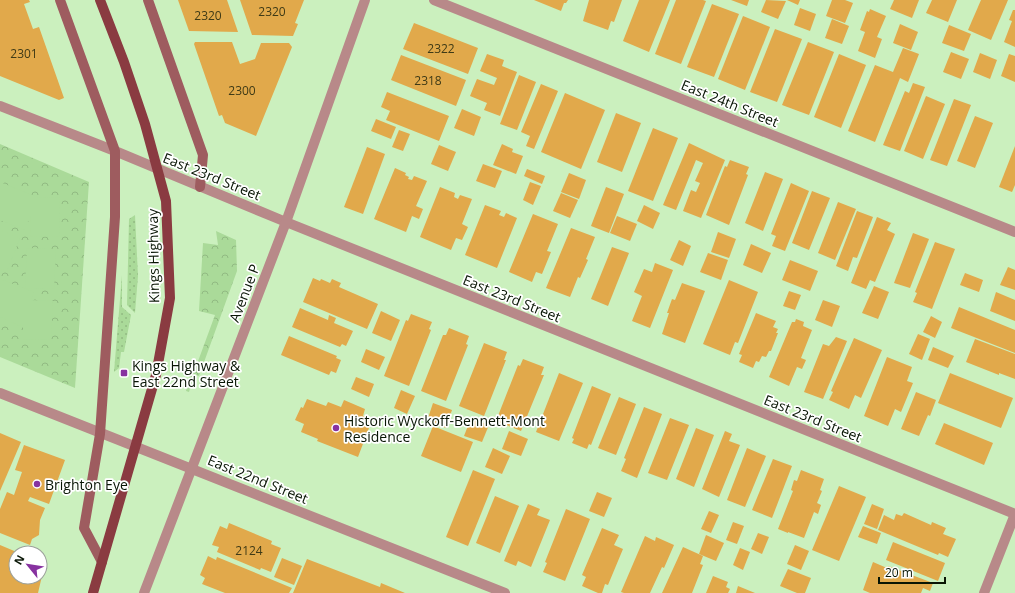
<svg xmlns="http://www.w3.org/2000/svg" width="1015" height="593" viewBox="0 0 1015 593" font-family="'Open Sans',sans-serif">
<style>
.grass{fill:url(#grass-dots)}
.park{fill:url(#park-crowns)}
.garden{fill:#aada99}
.building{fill:#e1a94b}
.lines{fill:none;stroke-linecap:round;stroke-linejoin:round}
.street{stroke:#b88989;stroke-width:10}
.secondary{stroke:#9e5c5f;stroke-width:10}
.primary{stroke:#8a3b41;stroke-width:10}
.poi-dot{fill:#8732a0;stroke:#fff;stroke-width:1.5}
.labels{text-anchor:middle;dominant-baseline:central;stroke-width:3.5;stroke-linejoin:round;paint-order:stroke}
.number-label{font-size:12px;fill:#3e3a16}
.street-label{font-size:14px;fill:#081504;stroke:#fff}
.poi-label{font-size:14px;fill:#081504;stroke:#fff;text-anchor:start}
</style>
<defs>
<pattern id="grass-dots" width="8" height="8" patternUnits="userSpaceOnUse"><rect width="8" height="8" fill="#aada99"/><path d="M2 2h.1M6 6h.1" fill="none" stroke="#91ba82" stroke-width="1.8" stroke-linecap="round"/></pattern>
<pattern id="park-crowns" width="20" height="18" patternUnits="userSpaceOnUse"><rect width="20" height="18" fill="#aada99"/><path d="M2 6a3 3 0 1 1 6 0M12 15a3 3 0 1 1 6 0" fill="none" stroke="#91ba82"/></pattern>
</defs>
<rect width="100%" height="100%" fill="#cbf0be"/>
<g class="grass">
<polygon points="135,215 138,276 135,313 127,305 129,219"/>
<polygon points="122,275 122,307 131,315 124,352 121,352 119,368 114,372"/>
</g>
<g class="park">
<polygon points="0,144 89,182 75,388 0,357"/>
<polygon points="216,231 236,240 237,271 199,376 194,375 189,392 186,391 192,363 197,364 215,315 199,311 203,243 218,245"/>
</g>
<g class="garden">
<polygon points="0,182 37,197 60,198 59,237 30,236 31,215 24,230 0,220"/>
<polygon points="0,230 20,238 7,271 0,269"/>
<polygon points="27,248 56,249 54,289 25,288"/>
<polygon points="0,279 34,292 31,300 53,301 51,340 23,339 23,319 20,326 0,317"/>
</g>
<g class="building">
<polygon points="0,0 29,0 30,2 24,4 33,29 39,27 64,98 59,100 0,76"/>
<polygon points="178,0 227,0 238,32 189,31"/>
<polygon points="240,0 304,0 295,23 298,24 293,36 252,35"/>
<polygon points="534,0 568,0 566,3 564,3 561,11"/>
<polygon points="589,0 622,0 614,22 611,21 608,30 583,21"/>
<polygon points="639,0 670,0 649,52 623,41"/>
<polygon points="676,0 703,0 706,1 681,64 655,54"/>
<polygon points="731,0 749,0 747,6"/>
<polygon points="766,0 786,1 778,19 761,12"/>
<polygon points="787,0 800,0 798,5"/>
<polygon points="832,0 845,0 853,3 845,23 826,16"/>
<polygon points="894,0 919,0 912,18 890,9"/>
<polygon points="932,0 957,0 948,22 926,13"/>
<polygon points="981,0 1008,0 991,40 968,30"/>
<polygon points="712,4 739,14 714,77 687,67"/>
<polygon points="800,8 816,14 810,31 794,25"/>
<polygon points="870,9 886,16 877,37 882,39 875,58 858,51 865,32 860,30 867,11 869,12"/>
<polygon points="1013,10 1015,10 1015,47 1004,42 1012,21 1009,20"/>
<polygon points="743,16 770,27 745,90 718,79"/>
<polygon points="832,19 849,26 842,44 825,38"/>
<polygon points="414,23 478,48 468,74 403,49"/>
<polygon points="900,24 918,32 911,50 893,43"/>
<polygon points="949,25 971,34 964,51 942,43"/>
<polygon points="775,29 802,39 777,102 750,92"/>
<polygon points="195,42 232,42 240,64 255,59 261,43 289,43 292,47 256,136 225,123 222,115 219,116 194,44"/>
<polygon points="808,42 834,52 809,115 782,105"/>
<polygon points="903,48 919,54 908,82 900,78 875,142 848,131 875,65 893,72"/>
<polygon points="951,52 969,59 961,79 943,72"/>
<polygon points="980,53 997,60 990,79 973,72"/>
<polygon points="487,54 504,60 502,66 517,72 500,116 484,110 487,103 470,96 477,79 494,85 497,78 480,71"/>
<polygon points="839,54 866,65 841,128 814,117"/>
<polygon points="1009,54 1015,56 1015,82 1001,76"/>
<polygon points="401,55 466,80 456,106 391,80"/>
<polygon points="519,75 536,82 517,130 500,124"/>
<polygon points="913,83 925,87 900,151 883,145 905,91 909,93"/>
<polygon points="541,84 558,91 534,149 526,146 530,136 521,132"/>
<polygon points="387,92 449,116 439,141 386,120 390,111 381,107"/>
<polygon points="565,93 605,110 581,169 541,152"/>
<polygon points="926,96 945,104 923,159 904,151"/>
<polygon points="954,99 971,105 947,166 930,160"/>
<polygon points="462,109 481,117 474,136 454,128"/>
<polygon points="616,113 641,123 622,172 597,162"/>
<polygon points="975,116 993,123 975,168 957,161"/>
<polygon points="376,119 396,127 391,139 371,131"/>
<polygon points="653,128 678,138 653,201 628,191"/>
<polygon points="399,130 410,134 403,151 392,147"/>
<polygon points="689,143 725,160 701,218 683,211 691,190 696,192 700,183 695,181 703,163 696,160 676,210 663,205"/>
<polygon points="502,144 513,149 512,152 523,156 516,174 493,165"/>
<polygon points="439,145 456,152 448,171 431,164"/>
<polygon points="1015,146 1015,185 1012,192 999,187"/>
<polygon points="367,147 385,154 363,214 344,207"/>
<polygon points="730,160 749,167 746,174 748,175 729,225 706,215 725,166 727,167"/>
<polygon points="483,164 502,171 495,188 476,181"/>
<polygon points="395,168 406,173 405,175 409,177 408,179 412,180 414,176 427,181 416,206 423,209 419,219 412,216 406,232 374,219"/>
<polygon points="527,169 545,176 542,184 524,176"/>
<polygon points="765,172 783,179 763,231 745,223"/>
<polygon points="569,173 586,180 579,199 561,192"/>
<polygon points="530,182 541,186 533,205 523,200"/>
<polygon points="791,183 809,191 785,251 772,246 776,236 771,234"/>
<polygon points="440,187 455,193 454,197 458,199 460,195 472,199 462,224 468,227 462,240 456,238 451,250 420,237"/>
<polygon points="606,187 624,194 609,233 591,226"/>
<polygon points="812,191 830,198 809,250 792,243"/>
<polygon points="561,193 578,200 570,218 553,211"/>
<polygon points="838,202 856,209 835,260 818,253"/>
<polygon points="485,205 501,211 499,215 504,217 506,213 517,218 497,268 465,255"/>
<polygon points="644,205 660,213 653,229 637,221"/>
<polygon points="857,211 873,217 857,258 853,257 848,271 836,266"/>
<polygon points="533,214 558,224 547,251 551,252 542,274 536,272 532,282 509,272"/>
<polygon points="617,216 637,224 630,241 610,233"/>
<polygon points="877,217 891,223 887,230 895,234 875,282 870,280 866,289 851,283"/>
<polygon points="571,228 595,237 586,259 588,260 580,278 578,277 570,297 546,288"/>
<polygon points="718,232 736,239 729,258 711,252"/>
<polygon points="913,233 929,239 910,288 894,283"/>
<polygon points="679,240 691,246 683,266 670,260"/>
<polygon points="935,242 955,249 932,309 913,302 917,293 915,292"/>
<polygon points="751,244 771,253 762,273 743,265"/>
<polygon points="612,247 629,253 608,306 591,299"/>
<polygon points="708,253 728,260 721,280 700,272"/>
<polygon points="790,260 818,271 810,291 782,280"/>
<polygon points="655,263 673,270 650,328 632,321 642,296 634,292 644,269 652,272"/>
<polygon points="1008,267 1015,270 1015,290 1000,285"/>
<polygon points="965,273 983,280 979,292 960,285"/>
<polygon points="313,278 320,281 321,279 330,283 332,279 341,283 339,287 378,304 367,329 303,302"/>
<polygon points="729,280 758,292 738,343 735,342 730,355 703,344"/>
<polygon points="682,283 705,291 685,343 662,334 669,313 667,313 672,299 675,300"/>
<polygon points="874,286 889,292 878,319 862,313"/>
<polygon points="789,291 801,295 795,310 783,306"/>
<polygon points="996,292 1015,300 1015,321 990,311"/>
<polygon points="823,300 840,306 832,327 815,320"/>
<polygon points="959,307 1015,330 1015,353 951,328"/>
<polygon points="300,308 328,320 329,315 336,318 334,323 353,331 346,346 342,344 340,347 292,327"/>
<polygon points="381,311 400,320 391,341 372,333"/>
<polygon points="756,313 776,321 773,327 778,329 776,333 778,333 771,351 769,351 766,357 762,356 759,362 756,361 753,368 739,362 742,355 739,354"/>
<polygon points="411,314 432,322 429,329 431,330 409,386 384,376 406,320 408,321"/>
<polygon points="931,316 942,322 935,338 923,332"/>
<polygon points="796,319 804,322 803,326 812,330 801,358 806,360 802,369 797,367 789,386 769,377 792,322 795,322"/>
<polygon points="449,328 469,336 466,344 468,345 446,401 421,391 443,335 446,335"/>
<polygon points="918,334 930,339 922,360 909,354"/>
<polygon points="289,336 337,356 336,358 341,360 336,373 331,371 329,375 281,355"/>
<polygon points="836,337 847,341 823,399 804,392 823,344 829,346"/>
<polygon points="854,338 882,350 861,398 855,395 849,409 829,400 833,392 831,391"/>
<polygon points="975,339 1015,354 1015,379 999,373 999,375 966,362"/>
<polygon points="484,343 507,352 504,360 506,360 484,416 459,406"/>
<polygon points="933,347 954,356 948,368 928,360"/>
<polygon points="366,349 385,357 379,370 361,362"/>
<polygon points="887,357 912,367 907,381 913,383 901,412 895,409 888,426 864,416"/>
<polygon points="523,359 544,367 541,375 544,375 521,431 496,421 518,365 520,366"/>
<polygon points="559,373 583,383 559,441 536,432"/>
<polygon points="950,373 1013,398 1001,428 938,403"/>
<polygon points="356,377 374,384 369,397 351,389"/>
<polygon points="592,386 611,394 591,445 589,444 587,449 572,443 574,439 572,438"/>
<polygon points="401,390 415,396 407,414 394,408"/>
<polygon points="916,392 936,400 930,416 928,415 919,436 901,429"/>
<polygon points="619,397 636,404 616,455 598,448"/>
<polygon points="307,399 326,406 328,402 341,407 344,400 365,409 363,416 372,420 358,457 317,441 318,439 301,432 304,424 295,420 301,407 303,408"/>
<polygon points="433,403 452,410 446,428 427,421"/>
<polygon points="644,407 662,414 637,478 621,471 626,459 624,458"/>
<polygon points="471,418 489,425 482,442 464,436"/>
<polygon points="670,418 689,425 667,480 648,473"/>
<polygon points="944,423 993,443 984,465 935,444"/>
<polygon points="433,426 473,442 461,472 421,456"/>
<polygon points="696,428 714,435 694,487 676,479"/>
<polygon points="509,431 528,439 521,456 502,449"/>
<polygon points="725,431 732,434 729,441 740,445 719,497 702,489"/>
<polygon points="0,433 21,442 0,491"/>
<polygon points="24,445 65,460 49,504 30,497 28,501 45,508 40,520 39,535 32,539 30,545 0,533 0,509 7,492 14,495 22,472 15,470"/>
<polygon points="493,448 510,456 502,474 485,467"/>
<polygon points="747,448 766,456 745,507 727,500"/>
<polygon points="773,459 792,466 772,518 752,510"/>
<polygon points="473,470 495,479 468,546 446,537"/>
<polygon points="801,470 824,479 820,490 822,491 817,503 821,505 818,514 814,512 804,538 788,532 788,533 778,529 793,491 791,490 794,480 797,481"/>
<polygon points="839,486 866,497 839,561 812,550"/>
<polygon points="597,492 612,498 604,517 589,511"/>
<polygon points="495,496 519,506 500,553 476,543"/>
<polygon points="528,504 540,509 537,515 550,520 531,567 518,561 516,566 504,561"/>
<polygon points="872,504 884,509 877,529 864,524"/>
<polygon points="566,509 590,519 565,581 543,572 547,563 545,562"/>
<polygon points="709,511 719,515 711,533 701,529"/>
<polygon points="904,513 931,525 932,522 946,528 943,534 956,539 948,557 939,553 938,555 878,530 884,515 894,520 896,514 902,516"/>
<polygon points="733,522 744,526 737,544 726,540"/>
<polygon points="229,523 272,541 271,544 281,548 271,572 261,568 260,570 217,552 219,547 212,545 220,526 227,529"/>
<polygon points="863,526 881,533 877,544 858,537"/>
<polygon points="602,528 619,535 614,545 623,549 608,585 605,584 602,593 598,593 582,586 586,577 582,575"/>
<polygon points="758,533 769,537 762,554 751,549"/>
<polygon points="706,535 724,543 716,561 699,554"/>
<polygon points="645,536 655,541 656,537 674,545 664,568 662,567 650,593 624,593 621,592"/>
<polygon points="893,542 945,563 938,581 886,560"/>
<polygon points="0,545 19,553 16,553 16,577 40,577 40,561 45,563 38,593 0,593"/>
<polygon points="795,545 809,551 801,570 787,564"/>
<polygon points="683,547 703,556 700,564 703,565 692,593 662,593"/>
<polygon points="740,548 750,552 743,570 733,565"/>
<polygon points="208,556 216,560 217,557 292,588 289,593 225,593 202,584 205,578 200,575"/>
<polygon points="282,558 302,566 294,585 274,577"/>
<polygon points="307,559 380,587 381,583 405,593 293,593"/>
<polygon points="873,562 887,568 888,566 933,583 930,591 923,588 921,593 870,593 863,590"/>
<polygon points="788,569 811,578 805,593 797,593 780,586"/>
<polygon points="713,576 728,582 726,587 730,589 728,593 706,593"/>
<polygon points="738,586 755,593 736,593"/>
</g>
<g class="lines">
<g class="street">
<polyline points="434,0 1015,232"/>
<polyline points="0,106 115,151 286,222 1015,514"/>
<polyline points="0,393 505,593"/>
<polyline points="144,593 286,222 365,0"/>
<polyline points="984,593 1015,514"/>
</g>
<g class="secondary">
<polyline points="60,0 115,151 115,217 100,434 84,528 102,562"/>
<polyline points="148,0 203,155 200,187"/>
</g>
<polyline class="primary" points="93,593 156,375 170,298 166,201 145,124 124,62 100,0"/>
</g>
<g class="poi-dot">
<rect x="120" y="369" width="8" height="8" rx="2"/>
<circle cx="336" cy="428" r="4"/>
<circle cx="37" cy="484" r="4"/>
</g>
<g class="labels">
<g class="number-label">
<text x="272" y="11">2320</text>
<text x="208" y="15">2320</text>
<text x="441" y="48">2322</text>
<text x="24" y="53">2301</text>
<text x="428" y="80">2318</text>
<text x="242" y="90">2300</text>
<text x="249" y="550">2124</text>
</g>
<g class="street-label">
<text transform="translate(730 103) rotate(22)">East 24th Street</text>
<text transform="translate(212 176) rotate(22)">East 23rd Street</text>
<text transform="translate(153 256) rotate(-91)">Kings Highway</text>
<text transform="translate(244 293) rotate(-69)">Avenue P</text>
<text transform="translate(512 298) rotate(22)">East 23rd Street</text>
<text transform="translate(813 418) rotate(22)">East 23rd Street</text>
<text transform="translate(258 479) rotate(22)">East 22nd Street</text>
</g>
<g class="poi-label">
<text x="132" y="365">Kings Highway &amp;<tspan x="132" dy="16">East 22nd Street</tspan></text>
<text x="344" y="420">Historic Wyckoff-Bennett-Mont<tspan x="344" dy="16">Residence</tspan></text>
<text x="45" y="484">Brighton Eye</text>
</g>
</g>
<g transform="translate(28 565) rotate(300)"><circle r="19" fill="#ffffff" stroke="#9ca19b"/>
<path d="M0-3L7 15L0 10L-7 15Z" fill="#8732a0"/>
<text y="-6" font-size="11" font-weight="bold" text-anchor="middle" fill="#081504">N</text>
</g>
<path d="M879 577v6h66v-6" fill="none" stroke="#081504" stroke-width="2"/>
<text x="885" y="577" font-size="12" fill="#081504" stroke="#ffffff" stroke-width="3" paint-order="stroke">20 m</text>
</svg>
